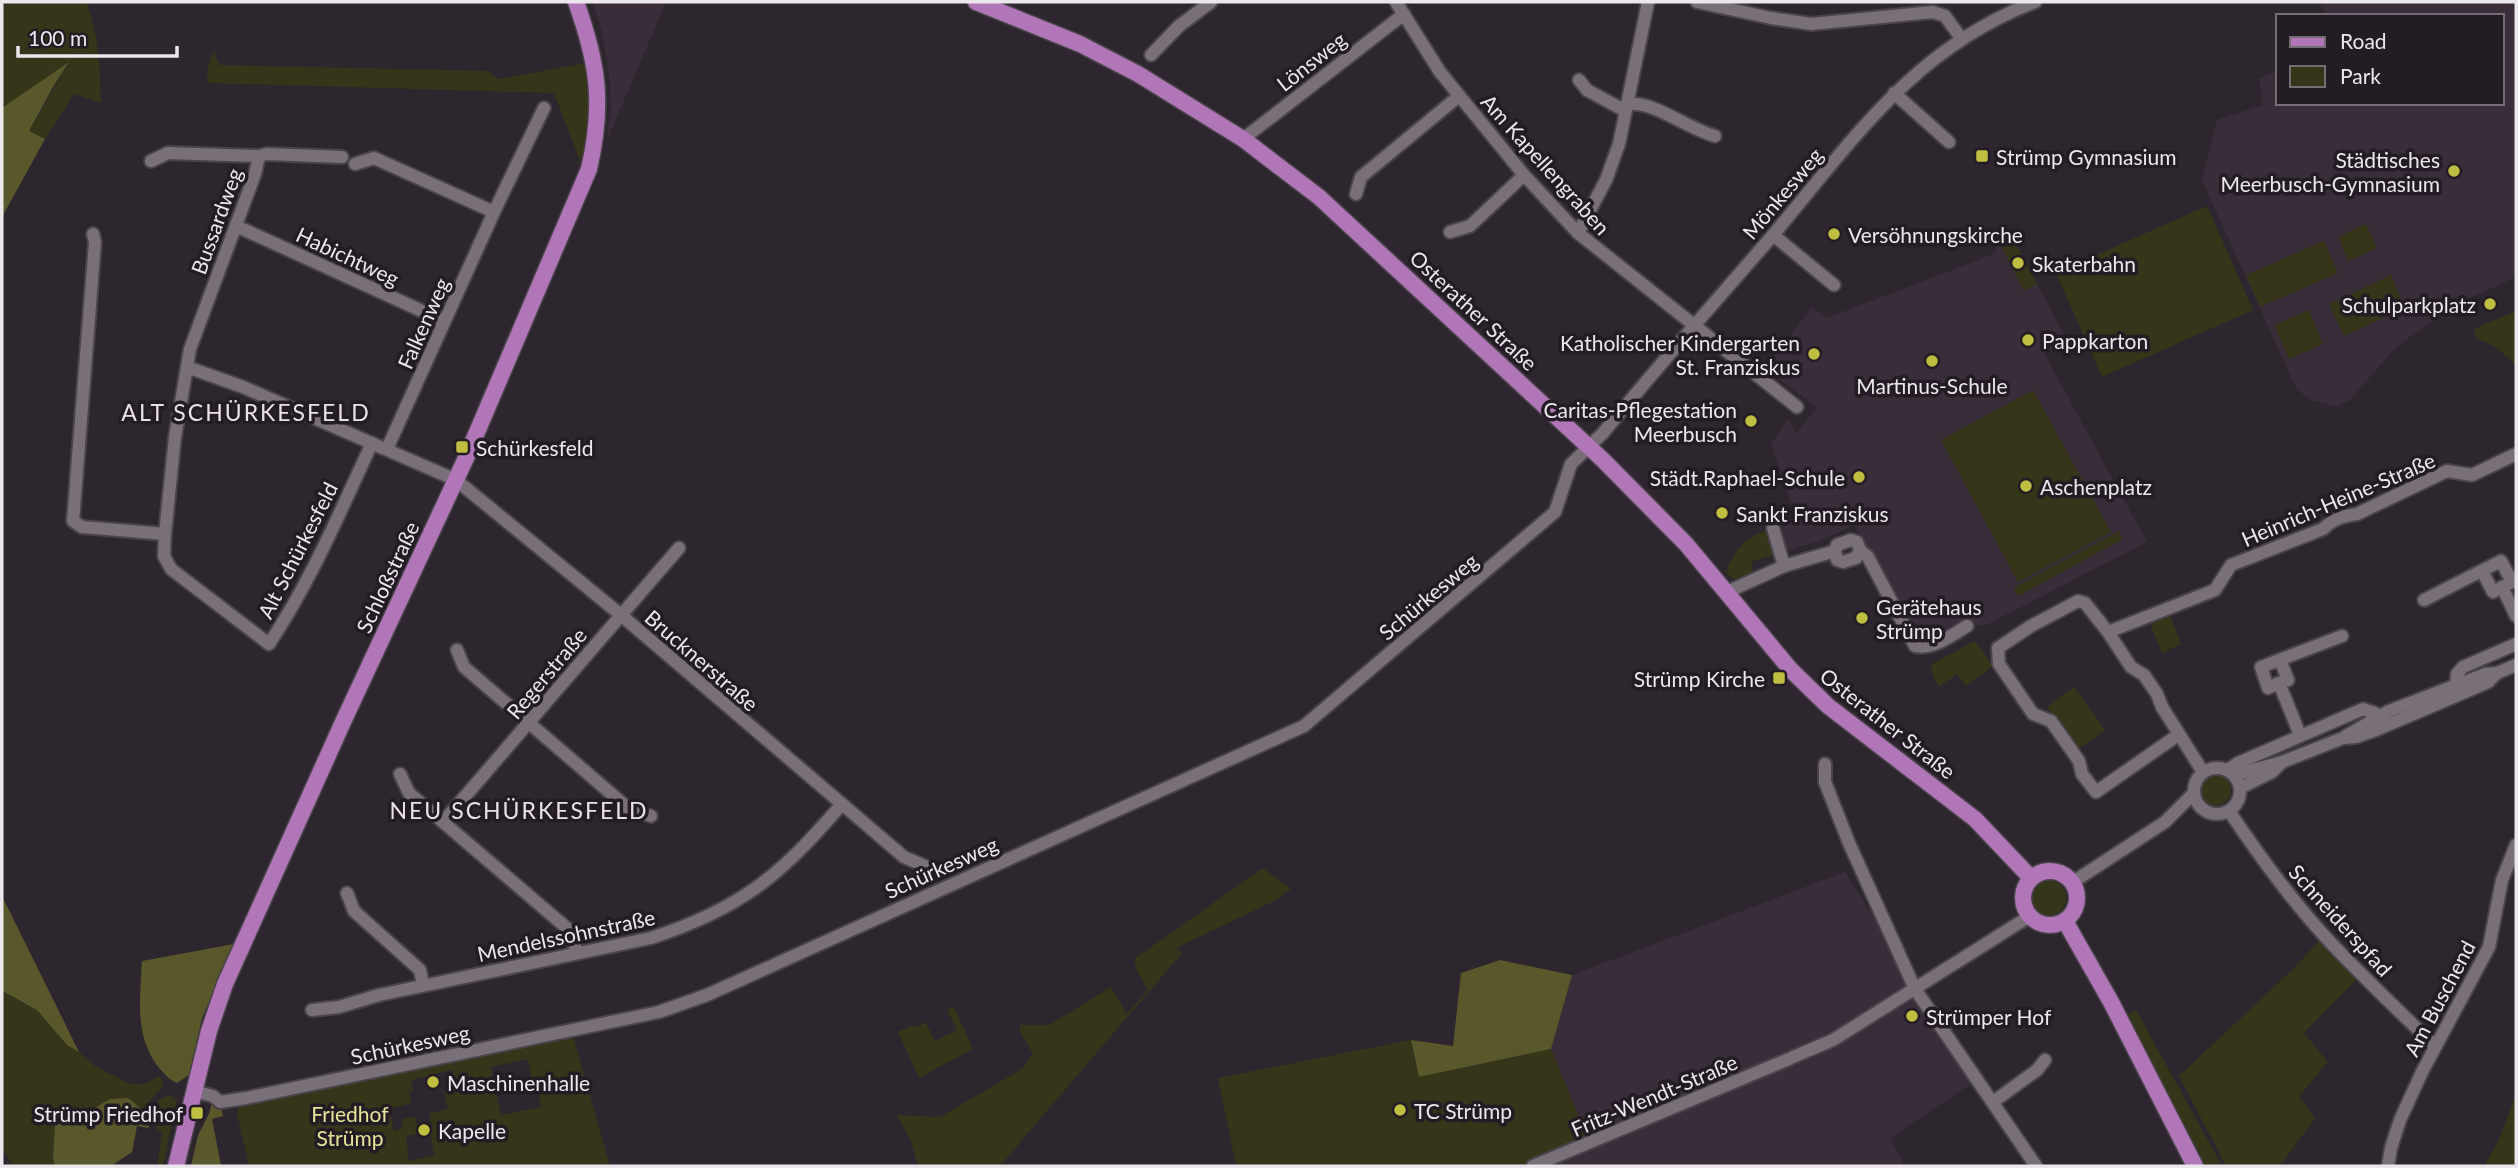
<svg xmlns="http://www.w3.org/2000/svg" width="2518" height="1168" viewBox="0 0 2518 1168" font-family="Lato,sans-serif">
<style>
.built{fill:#392d3a}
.green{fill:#353519;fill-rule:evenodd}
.forest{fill:#59582b}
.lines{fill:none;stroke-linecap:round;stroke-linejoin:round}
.minor-casing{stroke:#49434a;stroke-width:16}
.major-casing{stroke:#49434a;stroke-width:19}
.minor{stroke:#786f79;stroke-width:12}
.major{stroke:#b076b7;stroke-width:16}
.poi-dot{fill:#c0be40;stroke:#231c24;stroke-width:2.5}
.labels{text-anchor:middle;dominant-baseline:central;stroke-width:7;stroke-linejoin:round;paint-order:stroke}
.street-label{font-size:21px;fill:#ece7ed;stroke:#231c24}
.poi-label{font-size:21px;fill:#ece7ed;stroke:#231c24;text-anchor:start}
.park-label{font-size:21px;fill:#e4e499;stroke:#231c24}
.neighbourhood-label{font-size:23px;letter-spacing:2px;fill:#eae0eb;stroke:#231c24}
</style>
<rect width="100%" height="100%" fill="#2d262e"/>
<g class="built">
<polygon points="592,2 666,2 607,140 611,110 610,80 602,31"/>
<polygon points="2319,2 2516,2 2516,277 2457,304 2396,347 2350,400 2337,406 2310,400 2296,388 2202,180 2217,120 2263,105 2259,79 2278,70 2278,103 2502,103 2502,16 2326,16"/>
<polygon points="2011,235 2067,340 2044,353 2147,542 1988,624 1956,629 1929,643 1919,641 1854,525 1820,541 1783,552 1776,527 1797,520 1771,444 1788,418 1796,434 1817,407 1764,369 1812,307 1827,318 1994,254 1999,242"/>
<polygon points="1845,872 1977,1080 1890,1138 1905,1166 1533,1166 1590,1143 1551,1049 1572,975"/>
</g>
<g class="green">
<path d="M 2,2 L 86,2 C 99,35 100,67 101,103 L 74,94 L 45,139 L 29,131 L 68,64 L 2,108 Z"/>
<path d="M 213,51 L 220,65 L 489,71 L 497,79 L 588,63 C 592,102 590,128 582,166 L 554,93 L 208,83 L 207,71 Z"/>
<polygon points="2207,206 2253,310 2102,377 2056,273"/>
<polygon points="2366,224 2377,248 2348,261 2338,237"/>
<polygon points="2011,235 2037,284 2024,291 1999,242"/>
<polygon points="2324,241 2338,273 2260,307 2246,275"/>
<polygon points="2391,275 2405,308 2344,336 2329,304"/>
<polygon points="2309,310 2323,344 2289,359 2274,325"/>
<polygon points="2516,311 2516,365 2497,348 2477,338 2474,329"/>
<polygon points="2033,390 2111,532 2018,582 1941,440"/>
<path d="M 1771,529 L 1777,554 L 1751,562 L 1754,574 C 1743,581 1737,582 1726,574 C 1733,549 1747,536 1771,529 Z"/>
<polygon points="2119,531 2123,539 2018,596 2013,588"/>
<polygon points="2170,615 2181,644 2162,653 2150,623"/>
<polygon points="1975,641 1993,666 1966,686 1957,674 1939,687 1931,672 1932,664"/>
<polygon points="2074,687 2105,730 2077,750 2047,707"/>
<circle cx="2216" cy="790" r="15"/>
<polygon points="1263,868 1291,889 1274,901 1176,948 1182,953 1000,1166 918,1166 911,1141 897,1115 940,1117 1022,1069 1033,1054 1020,1032 1020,1025 1049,1025 1111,987 1127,1014 1148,990 1137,971 1134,959"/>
<circle cx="2049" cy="898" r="17"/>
<polygon points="2321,939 2358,978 2304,1033 2328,1062 2299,1096 2315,1118 2280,1166 2226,1166 2179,1076 2292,970"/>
<polygon points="2,992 37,1010 67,1045 79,1052 95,1066 130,1084 144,1084 160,1076 164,1085 150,1100 148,1117 139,1106 90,1112 71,1122 55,1124 53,1159 55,1166 13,1166 2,1147"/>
<polygon points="954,1007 973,1049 919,1078 898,1032 913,1025 917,1027 925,1022 935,1041 957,1030 947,1010"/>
<polygon points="2136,1010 2222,1166 2205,1166 2128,1015"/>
<path d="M 573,1036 L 610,1166 L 249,1166 L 237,1113 L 239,1105 ZM 528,1059 L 534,1092 L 538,1092 L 541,1107 L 501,1115 L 491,1067 ZM 452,1070 L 456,1088 L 444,1091 L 448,1109 L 429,1114 L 433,1129 L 429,1130 L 435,1155 L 409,1161 L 406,1136 L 419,1133 L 415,1116 L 401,1120 L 403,1128 L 394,1131 L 389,1109 L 411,1103 L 409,1092 L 413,1091 L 411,1080 Z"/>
<polygon points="1411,1040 1419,1077 1551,1049 1590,1143 1533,1166 1236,1166 1218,1078"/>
<polygon points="2516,1093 2516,1166 2484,1166 2499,1140"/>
<path d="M 169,1095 L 177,1099 L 163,1166 L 157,1166 L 162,1132 L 157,1130 C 154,1115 152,1100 169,1095 Z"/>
</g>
<g class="forest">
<polygon points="69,62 53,87 29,131 45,139 2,217 2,108"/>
<polygon points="2,896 79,1052 67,1045 37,1010 2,991"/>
<path d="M 234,944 L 202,1018 L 189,1075 L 177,1083 C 170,1081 166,1075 160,1069 C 134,1038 140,999 142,961 Z"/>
<polygon points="1500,960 1572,975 1551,1049 1419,1077 1411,1040 1453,1046 1461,973"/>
<polygon points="213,1097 220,1102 223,1116 212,1119 221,1165 191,1166 198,1135 209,1114"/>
<path d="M 128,1098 C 140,1107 147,1113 149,1128 L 137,1126 L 132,1152 L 111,1166 L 55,1166 L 53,1159 L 55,1124 L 71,1122 L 110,1099 Z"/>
</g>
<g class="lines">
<g class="minor-casing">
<g id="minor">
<polyline points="1396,2 1440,72 1524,175 1578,233 1797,407"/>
<polyline points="1697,2 1771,18 1811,24 1933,12 1945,16 1961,38"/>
<polyline points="1151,55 1179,26 1211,2"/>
<path d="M 1579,80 L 1587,90 L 1620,108 C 1625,107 1632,103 1636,104 C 1658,105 1691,130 1715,136"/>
<polyline points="1894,93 1949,142"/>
<polyline points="1243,139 1404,14"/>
<polyline points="151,161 168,153 259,156"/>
<polyline points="355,164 374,158 494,212"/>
<polyline points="1356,194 1361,177 1459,96"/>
<polyline points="236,226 444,321"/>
<polyline points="1450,232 1470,226 1524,175"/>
<polyline points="1578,233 1606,180 1619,144 1648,2"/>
<polyline points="93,234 95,242 73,521 82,527 165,534 175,437 190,349 255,174 259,156 267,154 342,157"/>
<polyline points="1773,235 1834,285"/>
<polyline points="187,367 243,387 456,480 621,615 904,857 925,866"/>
<polyline points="387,449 494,212 544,108"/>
<polyline points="1773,528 1784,566"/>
<path d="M 165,534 L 164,556 L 171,569 L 269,644 C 311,581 340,512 372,443"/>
<polyline points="1835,551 1837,560 1843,562 1856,558 1860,550"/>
<polyline points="2502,587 2516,616"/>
<path d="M 1727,592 L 1784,566 L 1835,551 L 1837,545 L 1851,540 L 1857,542 L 1860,550 L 1868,557 L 1915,646 C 1933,650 1952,635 1967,626"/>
<polyline points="2424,600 2501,561 2512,582 2493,592 2482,571"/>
<polyline points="2108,632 2085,603 2078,601 2031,626 1998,648 1999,664 2033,714 2051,721 2079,761 2082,774 2096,792 2178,735"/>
<polyline points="457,650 464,667 629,809 651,816"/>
<polyline points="2280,660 2288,680 2279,683 2300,735"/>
<polyline points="2279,683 2268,688 2261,667 2342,636"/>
<polyline points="2456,685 2457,674 2463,667 2516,644"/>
<polyline points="2346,736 2389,711 2485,674 2497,673 2516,665"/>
<polyline points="2282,762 2343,738 2356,737 2376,730 2470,690 2488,682 2497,673"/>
<polyline points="1825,764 1825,782 1849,843 1915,989 2036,1166"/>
<circle cx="2217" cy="791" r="23"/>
<polyline points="2228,770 2238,763 2363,709 2375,713 2378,725"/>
<path d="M 2203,772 L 2162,707 L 2157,694 L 2144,675 L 2131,667 L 2108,632 L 2215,590 L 2231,565 L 2323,529 C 2333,519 2343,516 2357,514 L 2447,471 L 2472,475 L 2516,454"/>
<polyline points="400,774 409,793 568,929 578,953"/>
<polyline points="2234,775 2282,762 2272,772 2240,788"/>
<path d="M 2229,811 C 2260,857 2293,903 2331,943 C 2364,978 2400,1012 2435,1046"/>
<polyline points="443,822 679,548"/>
<polyline points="2073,882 2165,822 2194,793"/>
<polyline points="347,893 354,911 420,970 423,985"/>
<path d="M 312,1010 L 339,1007 L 379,995 L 651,938 C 688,926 725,910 757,887 C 789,864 816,834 842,804"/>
<polyline points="1793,1057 1833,1040 2030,916"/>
<path d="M 193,1091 L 213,1096 L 220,1102 L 246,1098 L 659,1012 L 707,995 L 1304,726 L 1555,512 L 1571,464 L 1603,433 C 1658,366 1716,301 1773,235 C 1853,140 1914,48 2035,2"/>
<polyline points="1993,1102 2037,1070 2045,1060"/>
<polyline points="1533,1166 1789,1059"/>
<polyline points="2388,1166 2391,1148 2400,1120 2422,1072 2489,947 2502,880 2516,845"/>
</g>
</g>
<g class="major-casing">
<g id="major">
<polyline points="976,2 1080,44 1138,74 1243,139 1319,197 1603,460 1686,544 1791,670 1828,706 1975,819 2031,878"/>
<circle cx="2050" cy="898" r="27"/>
<polyline points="2065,921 2111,1002 2195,1166"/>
<path d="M 176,1166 L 209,1031 L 225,984 L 343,722 L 466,458 L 589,169 C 604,104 598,63 576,2"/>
</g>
</g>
<use href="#minor" class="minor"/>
<use href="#major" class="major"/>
</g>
<g class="poi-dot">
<rect x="1975" y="149" width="14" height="14" rx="3.5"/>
<circle cx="2454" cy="171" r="7"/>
<circle cx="1834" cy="234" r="7"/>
<circle cx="2018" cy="263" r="7"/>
<circle cx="2490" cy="304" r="7"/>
<circle cx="2028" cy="340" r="7"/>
<circle cx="1814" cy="354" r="7"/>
<circle cx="1932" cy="361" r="7"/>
<circle cx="1751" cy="421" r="7"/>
<rect x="455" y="440" width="14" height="14" rx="3.5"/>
<circle cx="1859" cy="477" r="7"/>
<circle cx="2026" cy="486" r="7"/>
<circle cx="1722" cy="513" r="7"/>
<circle cx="1862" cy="618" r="7"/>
<rect x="1772" y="671" width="14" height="14" rx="3.5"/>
<circle cx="1912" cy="1016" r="7"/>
<circle cx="433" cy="1082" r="7"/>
<circle cx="1400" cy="1110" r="7"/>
<rect x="190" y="1106" width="14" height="14" rx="3.5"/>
<circle cx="424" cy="1130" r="7"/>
</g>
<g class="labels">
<g class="street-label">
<text transform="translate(1311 61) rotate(-38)">Lönsweg</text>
<text transform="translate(1546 164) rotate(48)">Am Kapellengraben</text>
<text transform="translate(1782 193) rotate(-50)">Mönkesweg</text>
<text transform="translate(216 221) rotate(-70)">Bussardweg</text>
<text transform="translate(348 256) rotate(25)">Habichtweg</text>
<text transform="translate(1474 310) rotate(43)">Osterather Straße</text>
<text transform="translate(423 323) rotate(-66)">Falkenweg</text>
<text transform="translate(2338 499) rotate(-23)">Heinrich-Heine-Straße</text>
<text transform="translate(297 550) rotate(-63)">Alt Schürkesfeld</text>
<text transform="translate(387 577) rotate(-65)">Schloßstraße</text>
<text transform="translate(1428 596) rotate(-40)">Schürkesweg</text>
<text transform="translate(702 660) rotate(41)">Brucknerstraße</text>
<text transform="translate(546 673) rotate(-50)">Regerstraße</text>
<text transform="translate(1888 723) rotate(38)">Osterather Straße</text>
<text transform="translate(941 867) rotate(-24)">Schürkesweg</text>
<text transform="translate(2341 920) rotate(48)">Schneiderspfad</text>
<text transform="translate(566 935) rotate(-12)">Mendelssohnstraße</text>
<text transform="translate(2439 998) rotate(-62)">Am Buschend</text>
<text transform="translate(410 1044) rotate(-12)">Schürkesweg</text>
<text transform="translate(1654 1095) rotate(-23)">Fritz-Wendt-Straße</text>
</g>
<g class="poi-label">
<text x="1996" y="156">Strümp Gymnasium</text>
<text x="2440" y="159" text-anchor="end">Städtisches<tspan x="2440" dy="24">Meerbusch-Gymnasium</tspan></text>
<text x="1848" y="234">Versöhnungskirche</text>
<text x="2032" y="263">Skaterbahn</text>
<text x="2476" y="304" text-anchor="end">Schulparkplatz</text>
<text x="2042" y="340">Pappkarton</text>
<text x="1800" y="342" text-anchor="end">Katholischer Kindergarten<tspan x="1800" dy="24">St. Franziskus</tspan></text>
<text x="1932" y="385" text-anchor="middle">Martinus-Schule</text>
<text x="1737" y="409" text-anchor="end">Caritas-Pflegestation<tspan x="1737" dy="24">Meerbusch</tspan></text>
<text x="476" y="447">Schürkesfeld</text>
<text x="1845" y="477" text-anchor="end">Städt.Raphael-Schule</text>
<text x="2040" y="486">Aschenplatz</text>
<text x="1736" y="513">Sankt Franziskus</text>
<text x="1876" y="606">Gerätehaus<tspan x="1876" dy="24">Strümp</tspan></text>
<text x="1765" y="678" text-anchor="end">Strümp Kirche</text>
<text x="1926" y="1016">Strümper Hof</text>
<text x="447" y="1082">Maschinenhalle</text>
<text x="1414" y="1110">TC Strümp</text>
<text x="183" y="1113" text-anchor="end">Strümp Friedhof</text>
<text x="438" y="1130">Kapelle</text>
</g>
<g class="park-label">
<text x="350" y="1113">Friedhof<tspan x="350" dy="24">Strümp</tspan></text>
</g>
<g class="neighbourhood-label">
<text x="246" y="412">ALT SCHÜRKESFELD</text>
<text x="519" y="810">NEU SCHÜRKESFELD</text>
</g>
</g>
<rect width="2518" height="1168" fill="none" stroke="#ece7ed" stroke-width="7"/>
<rect x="2276" y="14" width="228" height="91" fill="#231c24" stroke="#736d74" stroke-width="2"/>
<rect x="2290" y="37" width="35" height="10" fill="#b076b7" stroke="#736d74" stroke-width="2"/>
<text x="2340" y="49" font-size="21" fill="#ece7ed">Road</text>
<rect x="2290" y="66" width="35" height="21" fill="#353519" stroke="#736d74" stroke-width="2"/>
<text x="2340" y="84" font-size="21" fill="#ece7ed">Park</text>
<path d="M18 46v10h159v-10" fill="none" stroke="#ece7ed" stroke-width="3.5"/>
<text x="28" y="46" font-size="21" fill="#ece7ed" stroke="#231c24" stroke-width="5" paint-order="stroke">100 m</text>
</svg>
